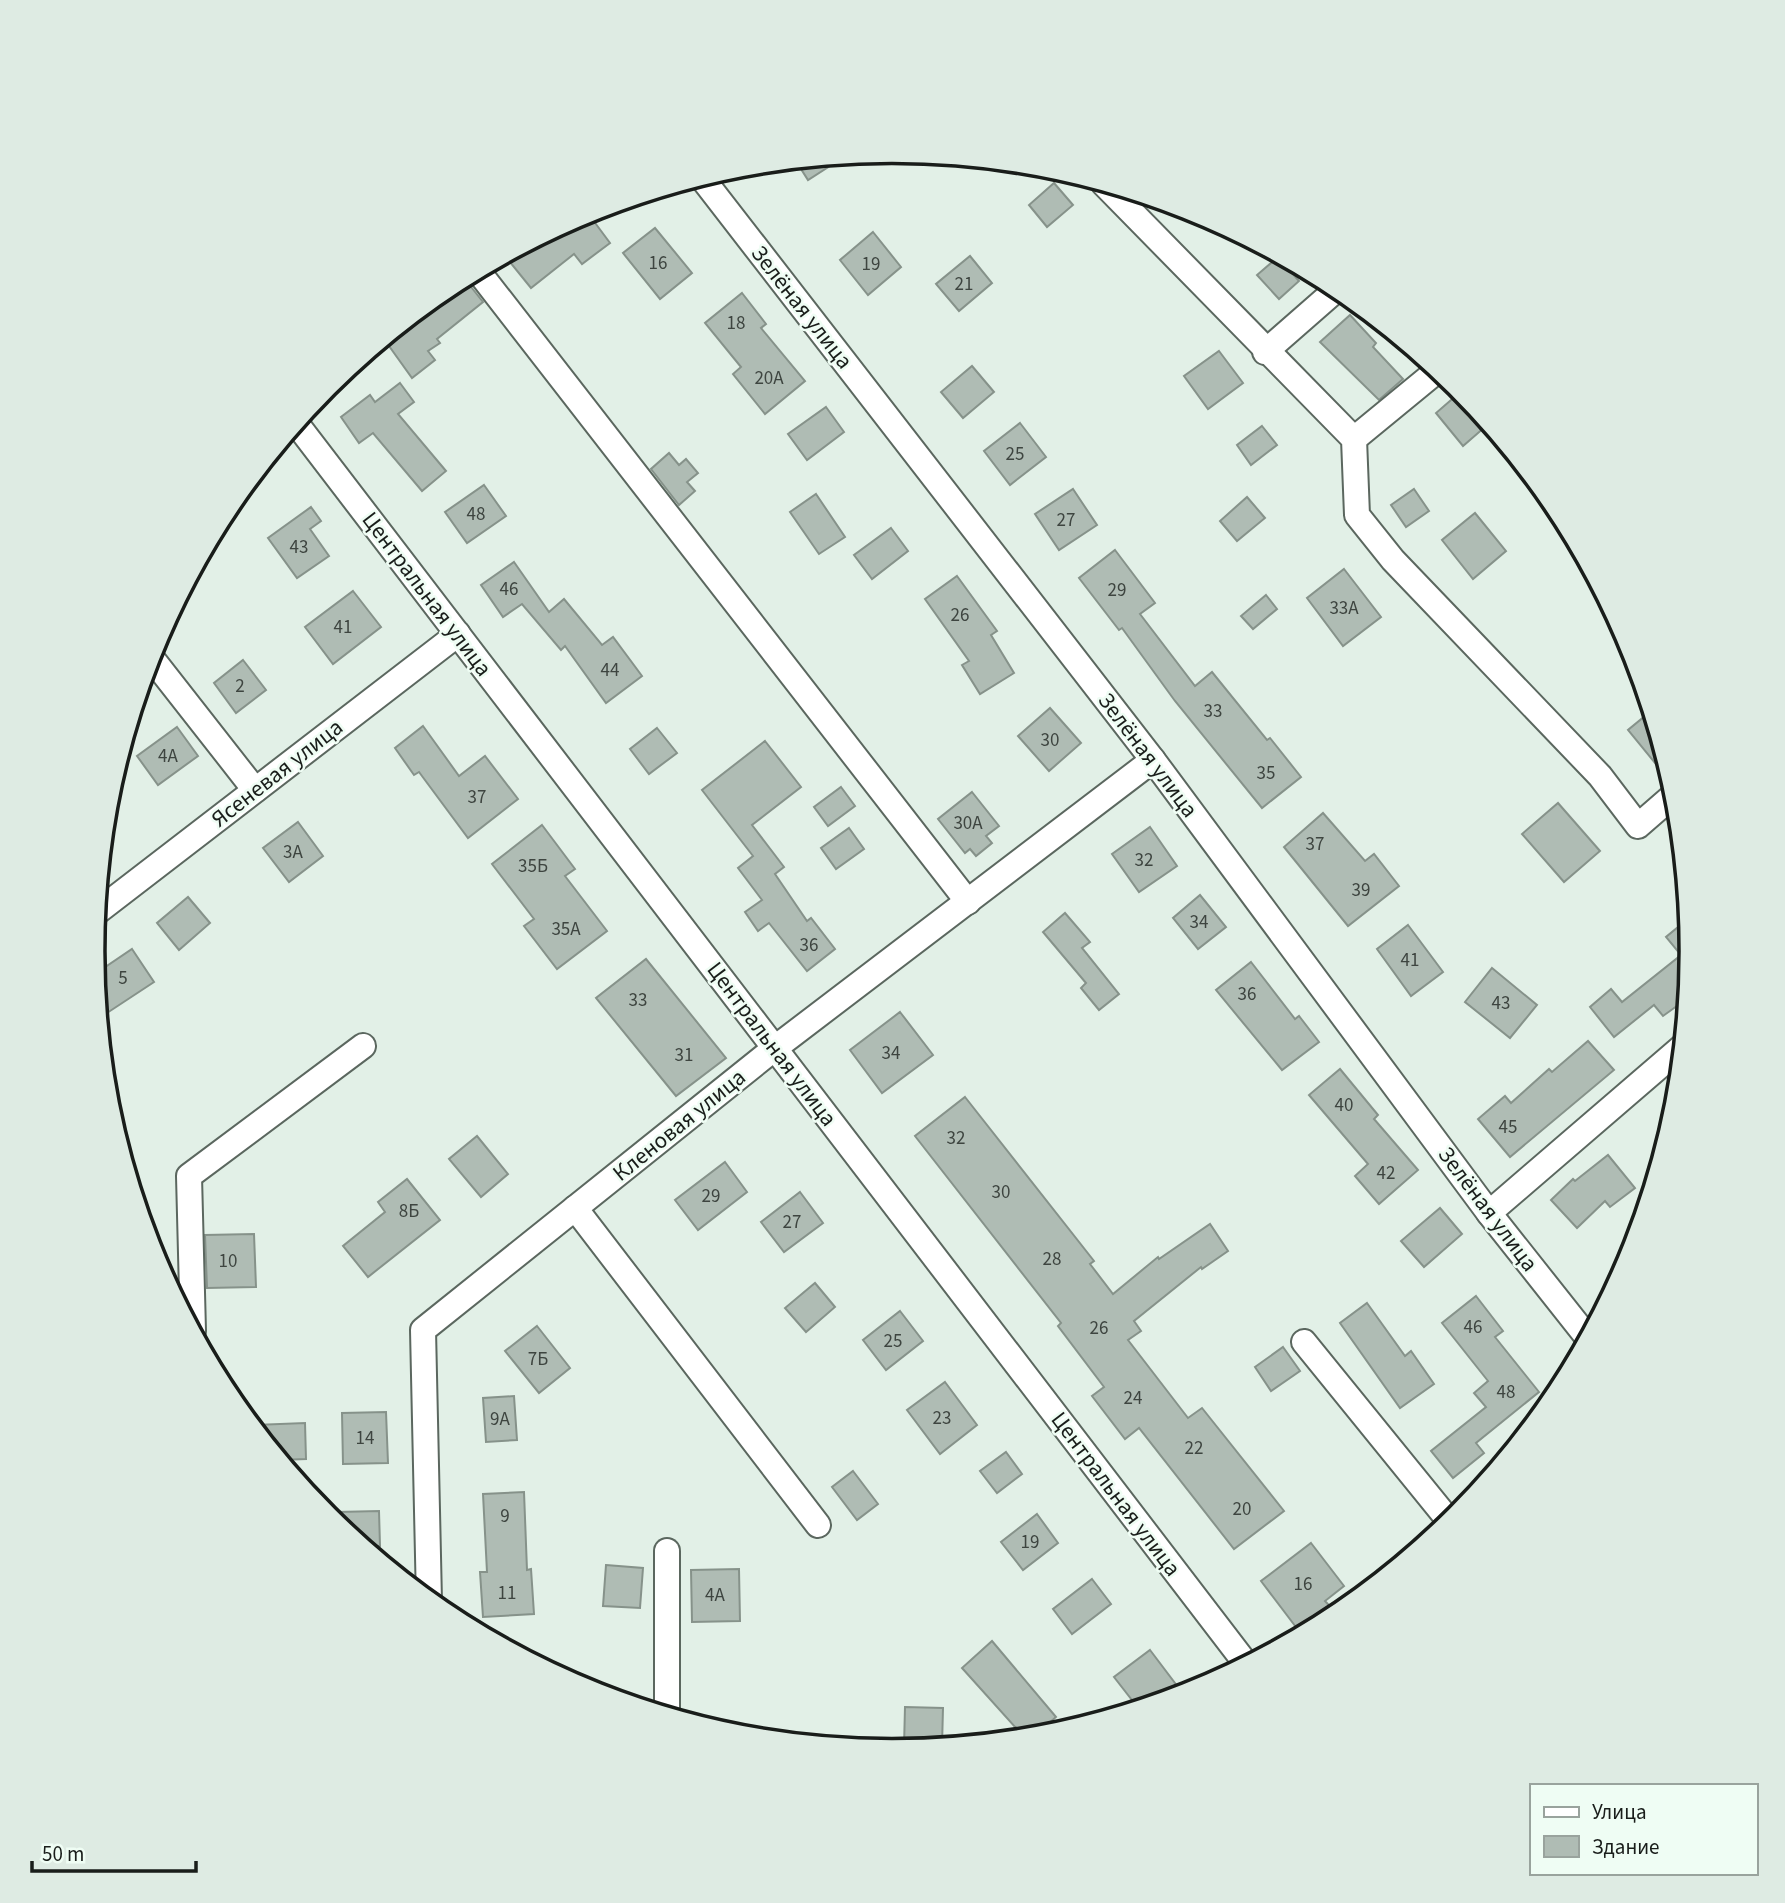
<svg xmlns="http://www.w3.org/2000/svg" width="1785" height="1903" viewBox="0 0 1785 1903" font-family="'Source Sans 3',sans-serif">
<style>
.building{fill:#afbcb4;stroke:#86928a;stroke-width:2}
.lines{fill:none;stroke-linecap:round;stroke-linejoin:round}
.minor-casing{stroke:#5b675f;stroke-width:28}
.minor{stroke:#fff;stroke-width:24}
.labels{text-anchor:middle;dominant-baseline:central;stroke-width:5;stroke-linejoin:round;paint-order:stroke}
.number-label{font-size:19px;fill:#3e4540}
.street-label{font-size:23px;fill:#191d1a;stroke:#effdf4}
.rim{fill:none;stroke:#191d1a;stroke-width:3.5}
</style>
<rect width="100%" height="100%" fill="#e2f0e7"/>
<g class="building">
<polygon points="844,157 808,180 796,161"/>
<polygon points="1054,183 1073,205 1047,227 1029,205"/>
<polygon points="587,212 610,243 582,264 574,254 531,288 505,256 535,240 538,243"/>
<polygon points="655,228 692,273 660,299 623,253"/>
<polygon points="873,232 901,267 868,295 840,260"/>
<polygon points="970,256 992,283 959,311 936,284"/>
<polygon points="1278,257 1299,281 1279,299 1257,275"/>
<polygon points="464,278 483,302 437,339 440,343 428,351 435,360 412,378 384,339"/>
<polygon points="742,293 766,324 761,328 805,381 765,414 733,374 741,367 705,323"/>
<polygon points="1350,315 1376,343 1373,347 1403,379 1379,400 1320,342"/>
<polygon points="1219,351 1243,383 1208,409 1184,376"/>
<polygon points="972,366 994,392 963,418 941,392"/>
<polygon points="400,383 414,402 398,414 446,471 422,491 373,433 359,443 341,417 370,395 375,402"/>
<polygon points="1458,394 1485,427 1463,446 1436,413"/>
<polygon points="826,407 844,432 807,460 788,434"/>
<polygon points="1020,423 1046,457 1010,485 984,451"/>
<polygon points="1262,426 1277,445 1251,465 1237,445"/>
<polygon points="669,453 679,465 686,459 698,473 687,482 695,491 679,505 651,469"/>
<polygon points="484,485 506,516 467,543 445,512"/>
<polygon points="1073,489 1097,525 1059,550 1035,514"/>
<polygon points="1414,489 1429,511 1406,527 1391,505"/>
<polygon points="816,494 845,537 819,554 790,512"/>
<polygon points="1247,497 1265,518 1237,541 1220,521"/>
<polygon points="311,507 321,521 310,529 329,556 297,578 268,538"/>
<polygon points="1475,513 1506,551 1473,579 1442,540"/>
<polygon points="891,528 908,551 872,579 854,555"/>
<polygon points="1115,550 1155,603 1140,614 1195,686 1212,672 1267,740 1270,738 1301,777 1262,808 1175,701 1122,628 1119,630 1079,578"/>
<polygon points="514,562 549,612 564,599 602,645 613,637 642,676 606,703 565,646 561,650 522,604 503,617 481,585"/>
<polygon points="1344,569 1381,617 1343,646 1307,598"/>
<polygon points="957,576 997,631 991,635 1014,673 980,694 962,665 969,661 925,599"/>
<polygon points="353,591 381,627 333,664 305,627"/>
<polygon points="1266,595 1277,609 1253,629 1241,616"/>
<polygon points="243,660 266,690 236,713 214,683"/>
<polygon points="1050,708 1081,743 1049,771 1018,736"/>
<polygon points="1651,711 1672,779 1669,780 1628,730"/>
<polygon points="423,726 459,776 485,756 518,799 468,838 419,772 414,775 395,748"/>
<polygon points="177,727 198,756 158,785 137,756"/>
<polygon points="657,728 677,753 649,774 630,749"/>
<polygon points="765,741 801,787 752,825 784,867 775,874 807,921 811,918 835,949 807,971 769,923 758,931 745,912 762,900 738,868 753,856 702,790"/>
<polygon points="841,787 855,806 828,826 814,807"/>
<polygon points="972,792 999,826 986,836 992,843 976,856 970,849 965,853 938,819"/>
<polygon points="1558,803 1600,851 1564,882 1522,834"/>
<polygon points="1323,813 1365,861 1374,854 1399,886 1348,926 1284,847"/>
<polygon points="298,822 323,856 289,882 263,848"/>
<polygon points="542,825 575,869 565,876 607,931 557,969 524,926 534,919 492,864"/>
<polygon points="1150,827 1177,866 1139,892 1112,854"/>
<polygon points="849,828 864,849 836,869 821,848"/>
<polygon points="1200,895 1226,927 1198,949 1173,918"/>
<polygon points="188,897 210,923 179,950 157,923"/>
<polygon points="1065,913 1090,942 1082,948 1119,994 1099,1010 1081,988 1086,983 1043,932"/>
<polygon points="1689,918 1692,952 1688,998 1663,1016 1654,1005 1614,1037 1590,1007 1611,989 1622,1002 1681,955 1666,937"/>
<polygon points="1408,925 1443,972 1411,996 1377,949"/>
<polygon points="132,949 154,982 107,1013 97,999 95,974"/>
<polygon points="646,959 726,1058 676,1096 596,998"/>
<polygon points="1251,962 1295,1019 1299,1016 1319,1042 1282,1070 1216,990"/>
<polygon points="1492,968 1537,1005 1510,1038 1465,1002"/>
<polygon points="900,1012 933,1055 882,1093 850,1050"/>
<polygon points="1588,1041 1614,1070 1510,1157 1478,1119 1505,1096 1511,1103 1549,1069 1552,1072"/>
<polygon points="1340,1069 1378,1115 1374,1119 1418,1170 1379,1204 1355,1176 1368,1164 1309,1095"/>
<polygon points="965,1097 1094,1261 1090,1264 1113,1294 1158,1257 1159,1259 1210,1224 1228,1251 1202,1269 1201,1267 1134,1321 1141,1331 1128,1340 1188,1418 1202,1408 1284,1511 1234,1549 1139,1428 1125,1439 1092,1396 1104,1387 1058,1326 1061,1323 915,1136"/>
<polygon points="477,1136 508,1174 481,1197 449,1159"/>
<polygon points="1608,1155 1635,1188 1610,1207 1605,1201 1577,1228 1551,1200 1573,1179 1575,1181"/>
<polygon points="725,1162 747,1192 698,1230 675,1200"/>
<polygon points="407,1179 440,1220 368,1277 343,1246 385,1212 378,1202"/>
<polygon points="800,1192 823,1223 784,1252 761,1222"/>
<polygon points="1440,1208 1462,1234 1424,1267 1401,1241"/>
<polygon points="254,1234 256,1287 207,1288 205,1235"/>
<polygon points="815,1283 835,1307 806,1332 785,1308"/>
<polygon points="1476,1296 1503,1331 1495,1337 1539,1392 1476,1443 1484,1453 1453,1478 1431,1451 1486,1407 1474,1393 1488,1381 1442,1323"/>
<polygon points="1367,1303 1405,1356 1411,1351 1434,1384 1400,1408 1340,1323"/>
<polygon points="900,1311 923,1341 886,1370 863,1340"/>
<polygon points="537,1326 570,1368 539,1393 505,1351"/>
<polygon points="1283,1347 1300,1371 1271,1391 1255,1367"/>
<polygon points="945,1382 977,1425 940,1454 907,1410"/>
<polygon points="514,1396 517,1440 486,1442 483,1398"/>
<polygon points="386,1412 388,1463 343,1464 342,1413"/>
<polygon points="305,1423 306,1459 280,1460 251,1425"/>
<polygon points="1006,1452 1022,1474 997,1493 980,1471"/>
<polygon points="853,1471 878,1504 857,1520 832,1487"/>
<polygon points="524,1492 527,1570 531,1569 534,1614 483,1617 480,1572 487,1572 483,1494"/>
<polygon points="379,1511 380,1546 363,1546 338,1526 337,1512"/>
<polygon points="1037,1514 1058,1543 1023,1570 1001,1542"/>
<polygon points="1311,1543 1344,1586 1325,1601 1338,1615 1302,1635 1261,1581"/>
<polygon points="606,1565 643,1568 640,1608 603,1606"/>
<polygon points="739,1569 740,1621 692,1622 691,1570"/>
<polygon points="1092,1579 1111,1604 1072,1634 1053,1609"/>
<polygon points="992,1641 1056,1717 1032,1738 1025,1738 962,1668"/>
<polygon points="1150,1650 1184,1695 1139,1709 1114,1677"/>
<polygon points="905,1707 943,1708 942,1746 904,1747"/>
</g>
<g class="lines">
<g class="minor-casing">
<g id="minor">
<polyline points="702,178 1153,760 1489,1213 1588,1338"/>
<polyline points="1104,184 1354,439 1357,515 1393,560 1600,776 1638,826 1676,793"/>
<polyline points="478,271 968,902"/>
<polyline points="1265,352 1337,289"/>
<polyline points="296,423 1247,1665"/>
<polyline points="1354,439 1438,370"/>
<polyline points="150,656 255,790"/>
<polyline points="97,912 458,634"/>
<polyline points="575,1208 818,1525"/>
<polyline points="1489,1213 1683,1046"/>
<polyline points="193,1331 189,1176 363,1046"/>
<polyline points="1304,1342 1451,1523"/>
<polyline points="429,1601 423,1330 775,1048 1153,760"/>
<polyline points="667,1715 667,1551"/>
</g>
</g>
<use href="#minor" class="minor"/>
</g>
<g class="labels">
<g class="number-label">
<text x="658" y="263">16</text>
<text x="871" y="264">19</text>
<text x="964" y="284">21</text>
<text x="736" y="323">18</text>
<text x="769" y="378">20А</text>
<text x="1015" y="454">25</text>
<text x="476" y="514">48</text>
<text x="1066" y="520">27</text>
<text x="299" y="547">43</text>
<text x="509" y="589">46</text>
<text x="1117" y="590">29</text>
<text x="1344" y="608">33А</text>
<text x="960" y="615">26</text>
<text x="343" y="627">41</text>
<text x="610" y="670">44</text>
<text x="240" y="686">2</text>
<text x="1213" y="711">33</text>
<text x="1050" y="740">30</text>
<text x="168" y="756">4А</text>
<text x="1266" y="773">35</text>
<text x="477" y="797">37</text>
<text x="968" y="823">30А</text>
<text x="1315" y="844">37</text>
<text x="293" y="852">3А</text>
<text x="1144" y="860">32</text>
<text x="533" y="866">35Б</text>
<text x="1361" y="890">39</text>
<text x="1199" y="922">34</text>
<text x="566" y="929">35А</text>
<text x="809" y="945">36</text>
<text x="1410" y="960">41</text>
<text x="123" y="978">5</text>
<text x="1247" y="994">36</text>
<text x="638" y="1000">33</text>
<text x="1501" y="1003">43</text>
<text x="891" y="1053">34</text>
<text x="684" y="1055">31</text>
<text x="1344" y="1105">40</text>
<text x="1508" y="1127">45</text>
<text x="956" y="1138">32</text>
<text x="1386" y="1173">42</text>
<text x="1001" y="1192">30</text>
<text x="711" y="1196">29</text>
<text x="409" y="1211">8Б</text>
<text x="792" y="1222">27</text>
<text x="1052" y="1259">28</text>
<text x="228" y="1261">10</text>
<text x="1473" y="1327">46</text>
<text x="1099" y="1328">26</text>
<text x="893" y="1341">25</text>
<text x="538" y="1359">7Б</text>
<text x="1506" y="1392">48</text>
<text x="1133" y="1398">24</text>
<text x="942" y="1418">23</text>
<text x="500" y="1419">9А</text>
<text x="365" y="1438">14</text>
<text x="1194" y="1448">22</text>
<text x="1242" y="1509">20</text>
<text x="505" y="1516">9</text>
<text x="1030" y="1542">19</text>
<text x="1303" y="1584">16</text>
<text x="507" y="1593">11</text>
<text x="715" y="1595">4А</text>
</g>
<g class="street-label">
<text transform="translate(802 307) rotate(52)">Зелёная улица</text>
<text transform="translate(427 594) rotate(53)">Центральная улица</text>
<text transform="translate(1148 755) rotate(53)">Зелёная улица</text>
<text transform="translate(277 773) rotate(-38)">Ясеневая улица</text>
<text transform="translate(772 1044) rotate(53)">Центральная улица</text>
<text transform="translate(679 1125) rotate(-39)">Кленовая улица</text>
<text transform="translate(1488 1209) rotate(53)">Зелёная улица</text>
<text transform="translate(1116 1494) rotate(53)">Центральная улица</text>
</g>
</g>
<path d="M0 0H1785V1903H0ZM105 951a787 787 0 1 1 1574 0a787 787 0 1 1-1574 0Z" fill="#deebe3" fill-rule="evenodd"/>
<path class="rim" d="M105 951a787 787 0 1 1 1574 0a787 787 0 1 1-1574 0Z"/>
<rect x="1530" y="1784" width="228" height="91" fill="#effdf4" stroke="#99a39d" stroke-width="2"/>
<rect x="1544" y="1807" width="35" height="10" fill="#ffffff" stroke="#99a39d" stroke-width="2"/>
<text x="1592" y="1819" font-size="21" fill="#191d1a">Улица</text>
<rect x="1544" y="1836" width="35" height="21" fill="#afbcb4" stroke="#99a39d" stroke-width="2"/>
<text x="1592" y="1854" font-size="21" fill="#191d1a">Здание</text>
<path d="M32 1861v10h164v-10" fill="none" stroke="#191d1a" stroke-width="3.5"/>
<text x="42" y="1861" font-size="21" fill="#191d1a" stroke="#effdf4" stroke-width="5" paint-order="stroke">50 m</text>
</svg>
